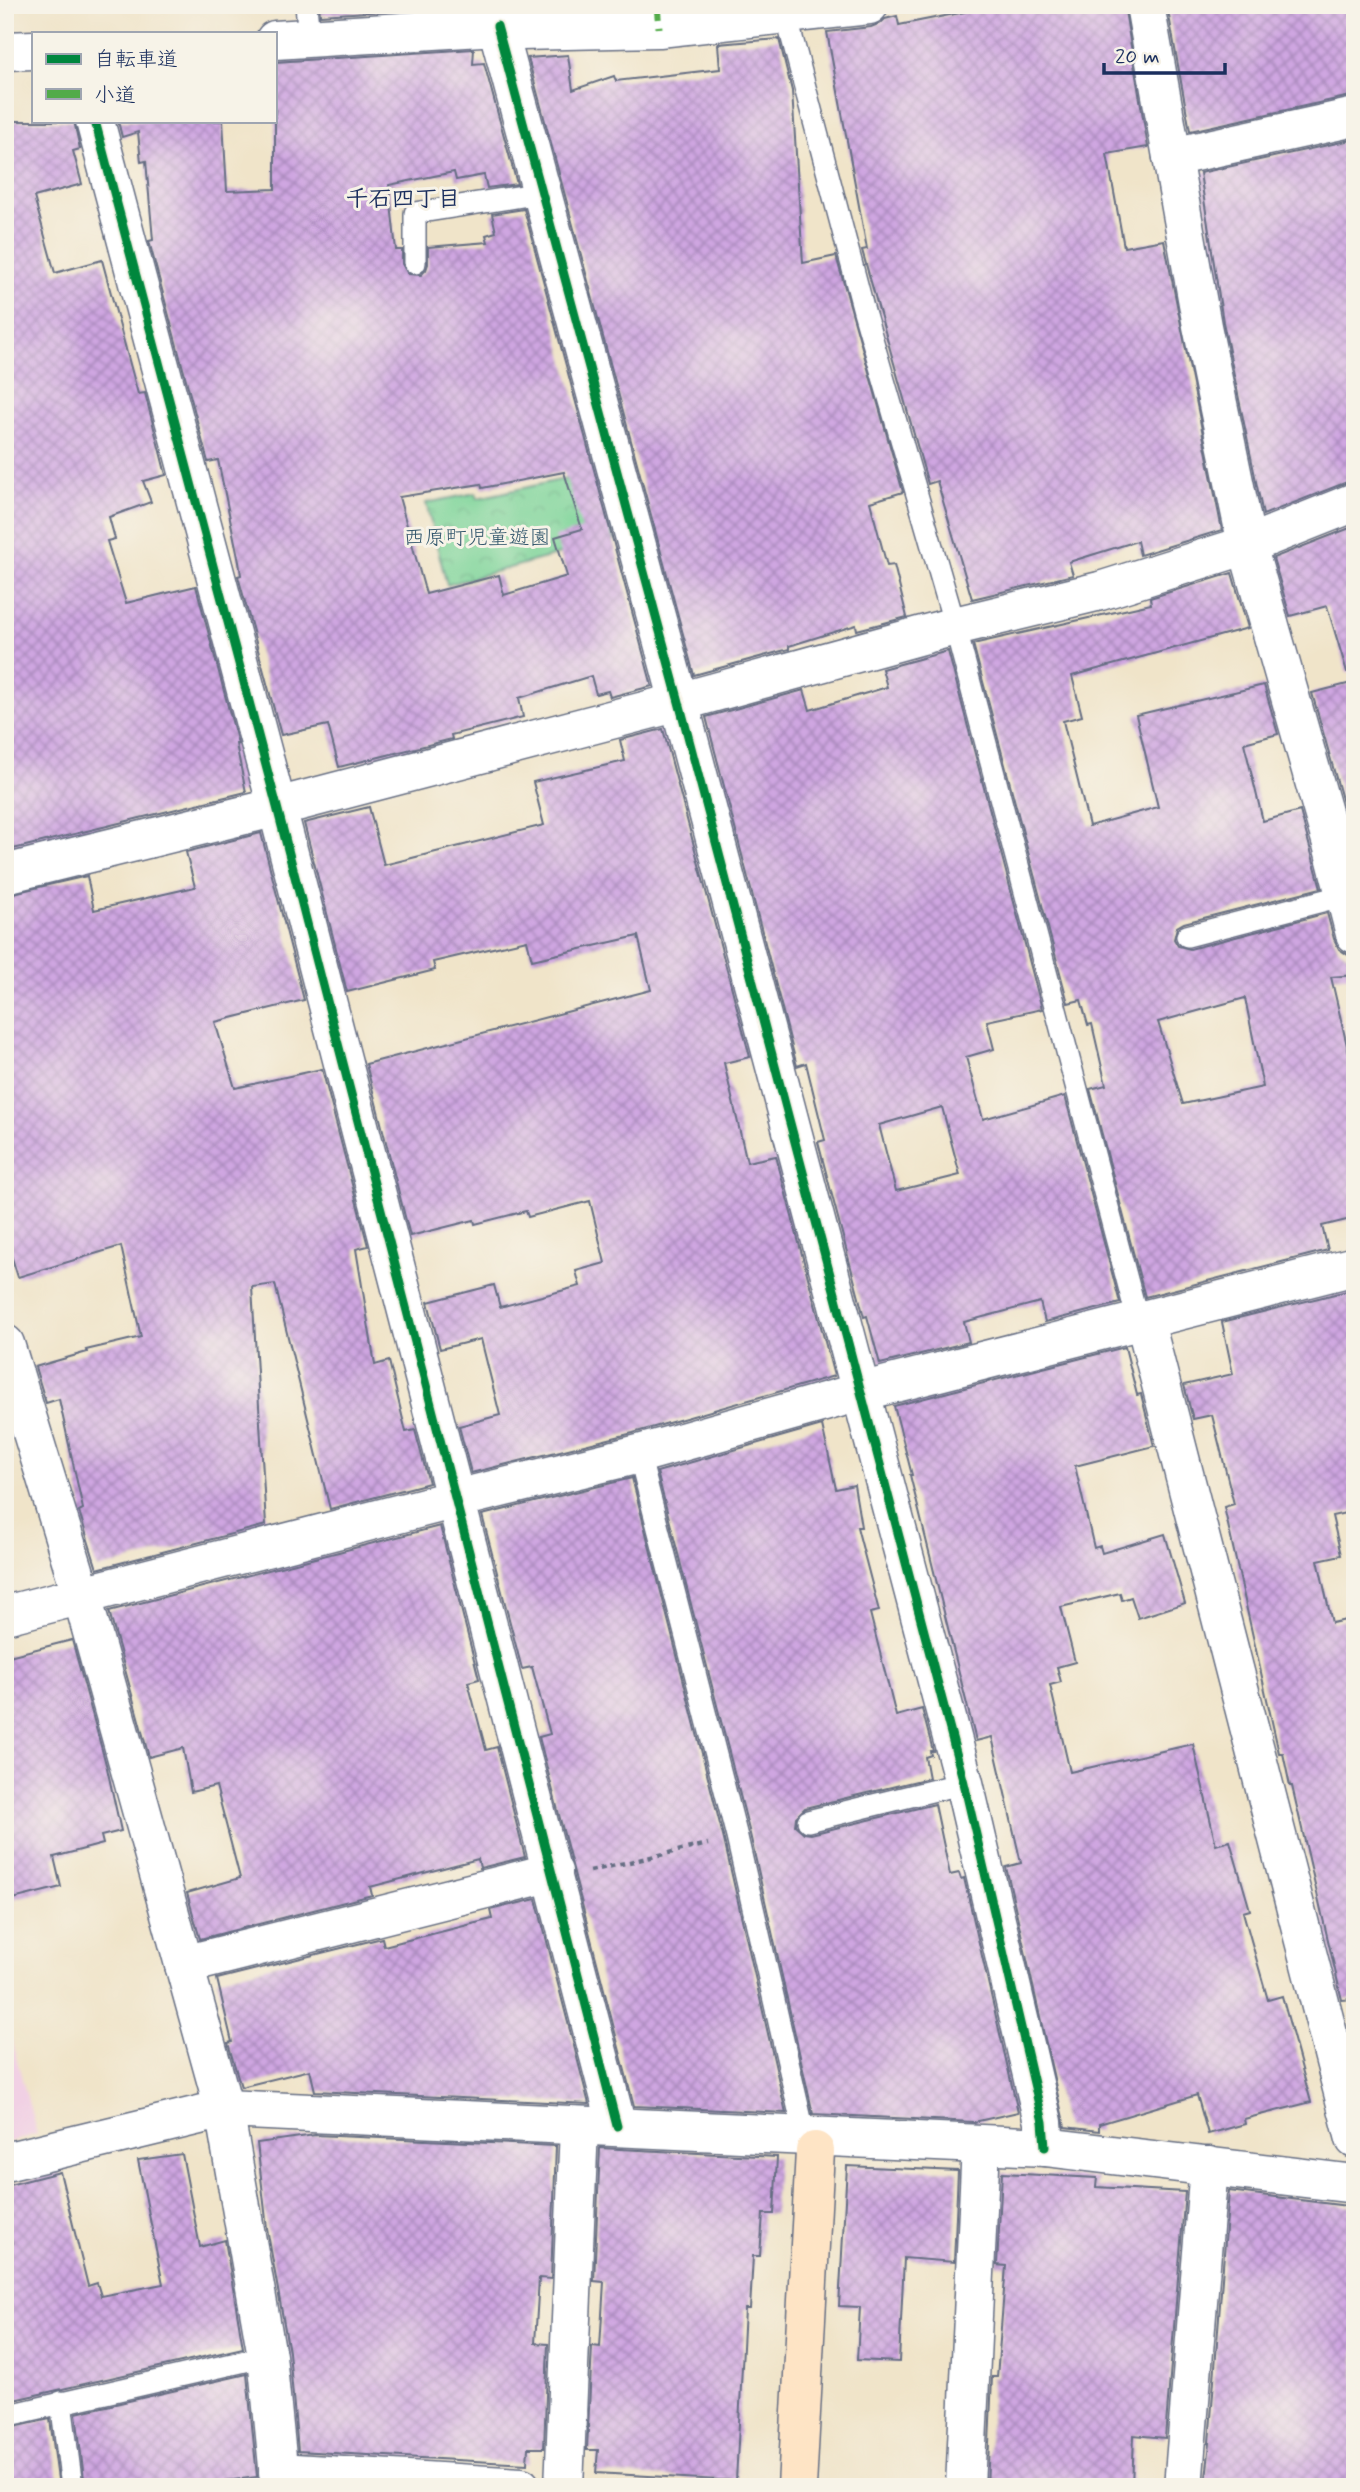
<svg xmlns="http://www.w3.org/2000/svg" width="1360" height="2492" viewBox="0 0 1360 2492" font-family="Mynerve,'Klee One',sans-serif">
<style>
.built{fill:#f1d0e4}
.park{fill:url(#park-crowns);stroke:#4c827c;stroke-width:2}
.building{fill:url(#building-cross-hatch);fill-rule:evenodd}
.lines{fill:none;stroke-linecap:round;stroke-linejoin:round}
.lane-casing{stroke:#666e83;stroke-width:24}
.street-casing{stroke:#666e83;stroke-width:41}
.secondary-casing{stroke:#666e83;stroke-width:41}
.path{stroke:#666e83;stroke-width:4.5;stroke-dasharray:5 5;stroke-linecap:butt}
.lane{stroke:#fff;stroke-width:21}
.street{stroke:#fff;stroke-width:38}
.secondary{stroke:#fee4c5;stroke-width:38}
.quiet{stroke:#52ab49;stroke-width:7;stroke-dasharray:14 7;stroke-linecap:butt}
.cycleway-casing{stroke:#f7f3e8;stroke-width:13}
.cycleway{stroke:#00873e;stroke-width:9}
.labels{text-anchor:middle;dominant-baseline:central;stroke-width:6;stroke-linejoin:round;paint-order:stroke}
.park-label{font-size:21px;fill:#34586d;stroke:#f7f3e8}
.neighbourhood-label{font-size:23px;font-weight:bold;fill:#1b2f5e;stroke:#f7f3e8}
</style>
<defs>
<pattern id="park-crowns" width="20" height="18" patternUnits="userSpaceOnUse" patternTransform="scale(1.75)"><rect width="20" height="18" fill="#7dd499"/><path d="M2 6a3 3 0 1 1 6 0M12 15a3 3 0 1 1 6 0" fill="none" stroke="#6bb686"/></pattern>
<pattern id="building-cross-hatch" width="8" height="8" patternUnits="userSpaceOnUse" patternTransform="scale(1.75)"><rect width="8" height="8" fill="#cfa6e1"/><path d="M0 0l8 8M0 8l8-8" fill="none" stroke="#a788ba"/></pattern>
</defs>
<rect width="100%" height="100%" fill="#f7f3e8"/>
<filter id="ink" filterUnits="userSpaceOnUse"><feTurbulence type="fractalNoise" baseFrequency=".0143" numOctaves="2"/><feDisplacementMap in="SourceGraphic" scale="14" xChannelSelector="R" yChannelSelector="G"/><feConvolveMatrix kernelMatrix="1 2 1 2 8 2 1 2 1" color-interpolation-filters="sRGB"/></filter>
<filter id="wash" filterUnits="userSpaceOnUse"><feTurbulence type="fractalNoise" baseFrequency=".00686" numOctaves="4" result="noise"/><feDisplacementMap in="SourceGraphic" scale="28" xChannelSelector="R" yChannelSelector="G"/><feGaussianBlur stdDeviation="1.57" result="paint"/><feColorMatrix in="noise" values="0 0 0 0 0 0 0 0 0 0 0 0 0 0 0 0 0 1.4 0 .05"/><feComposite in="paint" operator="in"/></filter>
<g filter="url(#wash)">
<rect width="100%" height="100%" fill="#f0e4c9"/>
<polygon class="built" points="5,2016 37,2134 5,2143"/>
<polygon class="park" points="597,472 615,539 447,585 426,503 476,493 478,498"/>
<g id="blocks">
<g class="building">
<polygon points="319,5 465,5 465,6 320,15"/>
<polygon points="963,5 1124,5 1148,147 1107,154 1124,247 1164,240 1222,530 1140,555 1137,541 1069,562 1073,575 972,599 937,481 928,484 862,250 867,249 827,32 871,27 881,23 885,19 897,16 899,25 965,12"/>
<polygon points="1167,5 1355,5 1355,95 1190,131"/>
<polygon points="779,39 792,91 803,263 836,256 903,492 870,502 887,566 894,565 907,617 857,630 856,625 789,646 789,649 694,675 528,58 568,55 573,90 614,76 616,81 720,69 718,44"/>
<path d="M 474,49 L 473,64 L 484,63 L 517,184 L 487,188 L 484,175 L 456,180 L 454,172 L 389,185 L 396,250 L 402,250 L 402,264 L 408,274 L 421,275 L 426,270 L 428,264 L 428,247 L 488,242 L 486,235 L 496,232 L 492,214 L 524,209 L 652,686 L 610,697 L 608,691 L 596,694 L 591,676 L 519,698 L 523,717 L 451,735 L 452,739 L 339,767 L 328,725 L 281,735 L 238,576 L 241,575 L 239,562 L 218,460 L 208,462 L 149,241 L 153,240 L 146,161 L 141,162 L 138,132 L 122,137 L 118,121 L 223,121 L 227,191 L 275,189 L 275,62 ZM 564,472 L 582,529 L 555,537 L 567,576 L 504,595 L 499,575 L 426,594 L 399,497 L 481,484 L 482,488 Z"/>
<polygon points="5,121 74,121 80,149 73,151 82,184 34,197 55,273 102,260 138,394 145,393 166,475 143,481 151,502 109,517 115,539 107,541 126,603 196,586 238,744 236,744 246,792 5,851"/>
<polygon points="1351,140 1355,161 1355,481 1347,482 1263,515 1223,322 1200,173"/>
<polygon points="1355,526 1355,671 1347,672 1327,606 1290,616 1273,558"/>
<path d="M 1232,573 L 1248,628 L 1072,676 L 1082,716 L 1063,721 L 1089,826 L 1158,807 L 1136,715 L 1264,685 L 1278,734 L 1244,743 L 1263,821 L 1300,811 L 1321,888 L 1184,923 L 1177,927 L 1174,939 L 1178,946 L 1190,949 L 1327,913 L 1334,939 L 1339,949 L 1348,955 L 1355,955 L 1355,975 L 1331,977 L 1355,1080 L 1355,1218 L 1322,1226 L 1328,1250 L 1145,1297 L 1090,1089 L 1106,1085 L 1092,1024 L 1088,1025 L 1081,1000 L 1068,1003 L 973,644 L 1151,604 L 1150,598 ZM 1245,998 L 1263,1087 L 1183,1104 L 1158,1022 Z"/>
<path d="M 948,651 L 1042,1009 L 987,1021 L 994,1049 L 966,1057 L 983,1119 L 1065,1096 L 1120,1303 L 1045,1322 L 1040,1302 L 964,1322 L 969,1342 L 880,1364 L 867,1316 L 864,1317 L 818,1142 L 825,1140 L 806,1063 L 797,1066 L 706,717 L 804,690 L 810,710 L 887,687 L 882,669 ZM 942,1107 L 960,1175 L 896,1191 L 879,1125 Z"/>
<polygon points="1355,682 1355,845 1312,693"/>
<polygon points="663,729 750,1057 724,1063 747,1162 776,1156 834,1376 633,1433 471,1473 459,1426 500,1415 481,1339 440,1349 428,1302 494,1285 500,1307 580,1286 576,1271 605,1263 590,1201 528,1217 526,1211 475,1224 474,1220 410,1236 366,1064 651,990 638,936 532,960 527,940 433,962 435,970 347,992 304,823 369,807 384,865 544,825 533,782 625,761 620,740"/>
<polygon points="261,833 304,1000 215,1022 235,1088 322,1069 368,1246 356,1249 375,1365 389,1361 406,1432 415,1430 429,1483 330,1509 275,1284 252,1287 266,1525 97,1569 79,1511 83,1509 59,1399 46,1403 35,1367 87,1352 86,1350 141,1337 121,1246 18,1277 5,1236 5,895 87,876 94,910 195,887 186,852"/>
<polygon points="1355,1289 1355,1511 1332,1516 1341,1555 1318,1560 1332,1623 1355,1618 1355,1999 1342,2000 1292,1786 1290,1786 1283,1753 1279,1753 1224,1507 1234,1504 1212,1415 1193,1419 1184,1385 1233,1374 1222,1322"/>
<polygon points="1125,1347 1137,1395 1141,1394 1154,1446 1075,1466 1094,1548 1100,1546 1102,1553 1165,1534 1185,1603 1138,1618 1131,1597 1122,1600 1120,1593 1061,1607 1075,1662 1057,1667 1061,1682 1050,1685 1070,1772 1193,1744 1216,1845 1230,1841 1250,1910 1243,1912 1268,2000 1282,1996 1311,2102 1244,2119 1245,2124 1208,2134 1197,2095 1099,2124 1099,2131 1065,2127 1006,1867 1021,1863 992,1737 976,1741 910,1475 912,1475 894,1406"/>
<polygon points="822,1425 836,1489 854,1485 861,1527 857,1527 879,1611 870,1613 896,1716 922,1709 933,1751 930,1751 931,1755 925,1757 929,1778 805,1808 796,1817 795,1825 804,1833 811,1834 935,1804 950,1875 959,1873 961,1879 964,1878 1018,2112 974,2122 813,2114 750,1834 657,1472"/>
<polygon points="632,1478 724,1840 786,2113 634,2106 539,1737 550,1734 532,1667 522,1669 482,1515"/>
<polygon points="440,1526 479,1679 468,1682 486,1750 497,1747 525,1857 480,1868 478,1859 370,1887 372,1895 200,1939 187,1893 240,1878 216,1786 191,1792 183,1748 149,1757 109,1611"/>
<polygon points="72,1640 107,1768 121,1831 101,1836 103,1844 54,1857 61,1887 5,1901 5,1657"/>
<polygon points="536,1899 589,2104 315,2091 310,2070 241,2087 228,2043 232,2042 217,1979 382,1938 384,1946 492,1919 490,1910"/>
<polygon points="315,2135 556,2146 551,2279 539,2278 535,2343 548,2344 544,2448 528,2448 527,2464 298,2451 289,2352 267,2228 257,2143"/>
<polygon points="600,2148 777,2157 774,2214 763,2214 760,2256 753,2256 750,2309 745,2309 736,2481 596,2473 598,2450 587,2450 592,2346 600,2347 604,2282 594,2281"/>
<polygon points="182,2154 200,2247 225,2240 243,2348 5,2402 5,2246 12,2244 5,2215 5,2186 60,2172 88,2286 97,2283 101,2296 163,2284 138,2160"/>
<polygon points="847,2166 958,2171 954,2262 904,2258 899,2362 857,2360 860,2307 839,2306"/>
<polygon points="1002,2173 1097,2178 1096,2187 1185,2192 1165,2438 1134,2435 1132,2487 987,2487 992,2377 997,2377 1006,2266 997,2265"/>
<polygon points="1229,2191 1355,2207 1355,2487 1205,2487 1210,2443 1209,2443"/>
<polygon points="247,2374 257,2477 178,2487 85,2487 76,2413"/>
<polygon points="50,2419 59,2487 5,2487 5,2429"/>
</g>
</g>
</g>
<g filter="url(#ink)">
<use href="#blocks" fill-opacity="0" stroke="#666e83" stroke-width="2"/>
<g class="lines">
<g class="lane-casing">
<g id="lane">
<polyline points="306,5 309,38"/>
<polyline points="786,15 864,311 955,626 1134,1306 1145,1322"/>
<polyline points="415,263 415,213 541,193"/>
<polyline points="1187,936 1345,895"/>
<polyline points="639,1454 737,1837 805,2137"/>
<polyline points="808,1821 964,1783"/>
<polyline points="61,2402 72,2487"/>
<polyline points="5,2416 267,2356"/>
</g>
</g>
<g class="street-casing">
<g id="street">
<polyline points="1145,5 1202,326 1247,545 1332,844 1355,934"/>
<polyline points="497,26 679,702 964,1783 1043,2122 1045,2147"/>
<polyline points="275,40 497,26 520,31 659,28 869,5"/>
<polyline points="5,51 33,50"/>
<polyline points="95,121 277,807 617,2126"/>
<polyline points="1172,157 1355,117"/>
<polyline points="5,874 277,807 679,702 955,626 1100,591 1247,545 1355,502"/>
<polyline points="1145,1322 1355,2139"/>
<polyline points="5,1344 82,1596 224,2109 267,2356 280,2487"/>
<polyline points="5,1615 456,1499 639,1454 860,1392 1355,1266"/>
<polyline points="184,1965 553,1872"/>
<polyline points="5,2162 224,2109 1045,2147 1355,2184"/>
<polyline points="278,2472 521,2487"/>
<polyline points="564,2487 579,2127"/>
<polyline points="965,2487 981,2145"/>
<polyline points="1183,2487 1209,2166"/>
</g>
</g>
<g class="secondary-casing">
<polyline id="secondary" points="797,2487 815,2151"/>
</g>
<polyline class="path" points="590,1871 708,1844"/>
<use href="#lane" class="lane"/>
<use href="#street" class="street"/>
<use href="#secondary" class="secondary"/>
<polyline class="quiet" points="657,5 659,28"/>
<g class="cycleway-casing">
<g id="cycleway">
<polyline points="497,26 679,702 964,1783 1043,2122 1045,2147"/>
<polyline points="95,121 277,807 617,2126"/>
</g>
</g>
<use href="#cycleway" class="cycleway"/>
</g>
</g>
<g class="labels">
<g class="park-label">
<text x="477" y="538">西原町児童遊園</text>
</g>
<g class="neighbourhood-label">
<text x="403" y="200">千石四丁目</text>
</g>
</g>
<rect width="1360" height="2492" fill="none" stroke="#f7f3e8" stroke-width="28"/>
<rect x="32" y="32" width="245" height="91" fill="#f7f3e8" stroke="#9fa5b1" stroke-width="2"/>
<rect x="46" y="54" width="35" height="10" fill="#00873e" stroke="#9fa5b1" stroke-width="2"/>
<text x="94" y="66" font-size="21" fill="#1b2f5e">自転車道</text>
<rect x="46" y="89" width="35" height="10" fill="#52ab49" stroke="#9fa5b1" stroke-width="2"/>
<text x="94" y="102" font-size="21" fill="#1b2f5e">小道</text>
<path d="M1104 63v10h121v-10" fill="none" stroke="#1b2f5e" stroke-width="3.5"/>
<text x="1115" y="63" font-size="21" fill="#1b2f5e" stroke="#f7f3e8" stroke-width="5" paint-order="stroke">20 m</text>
</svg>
